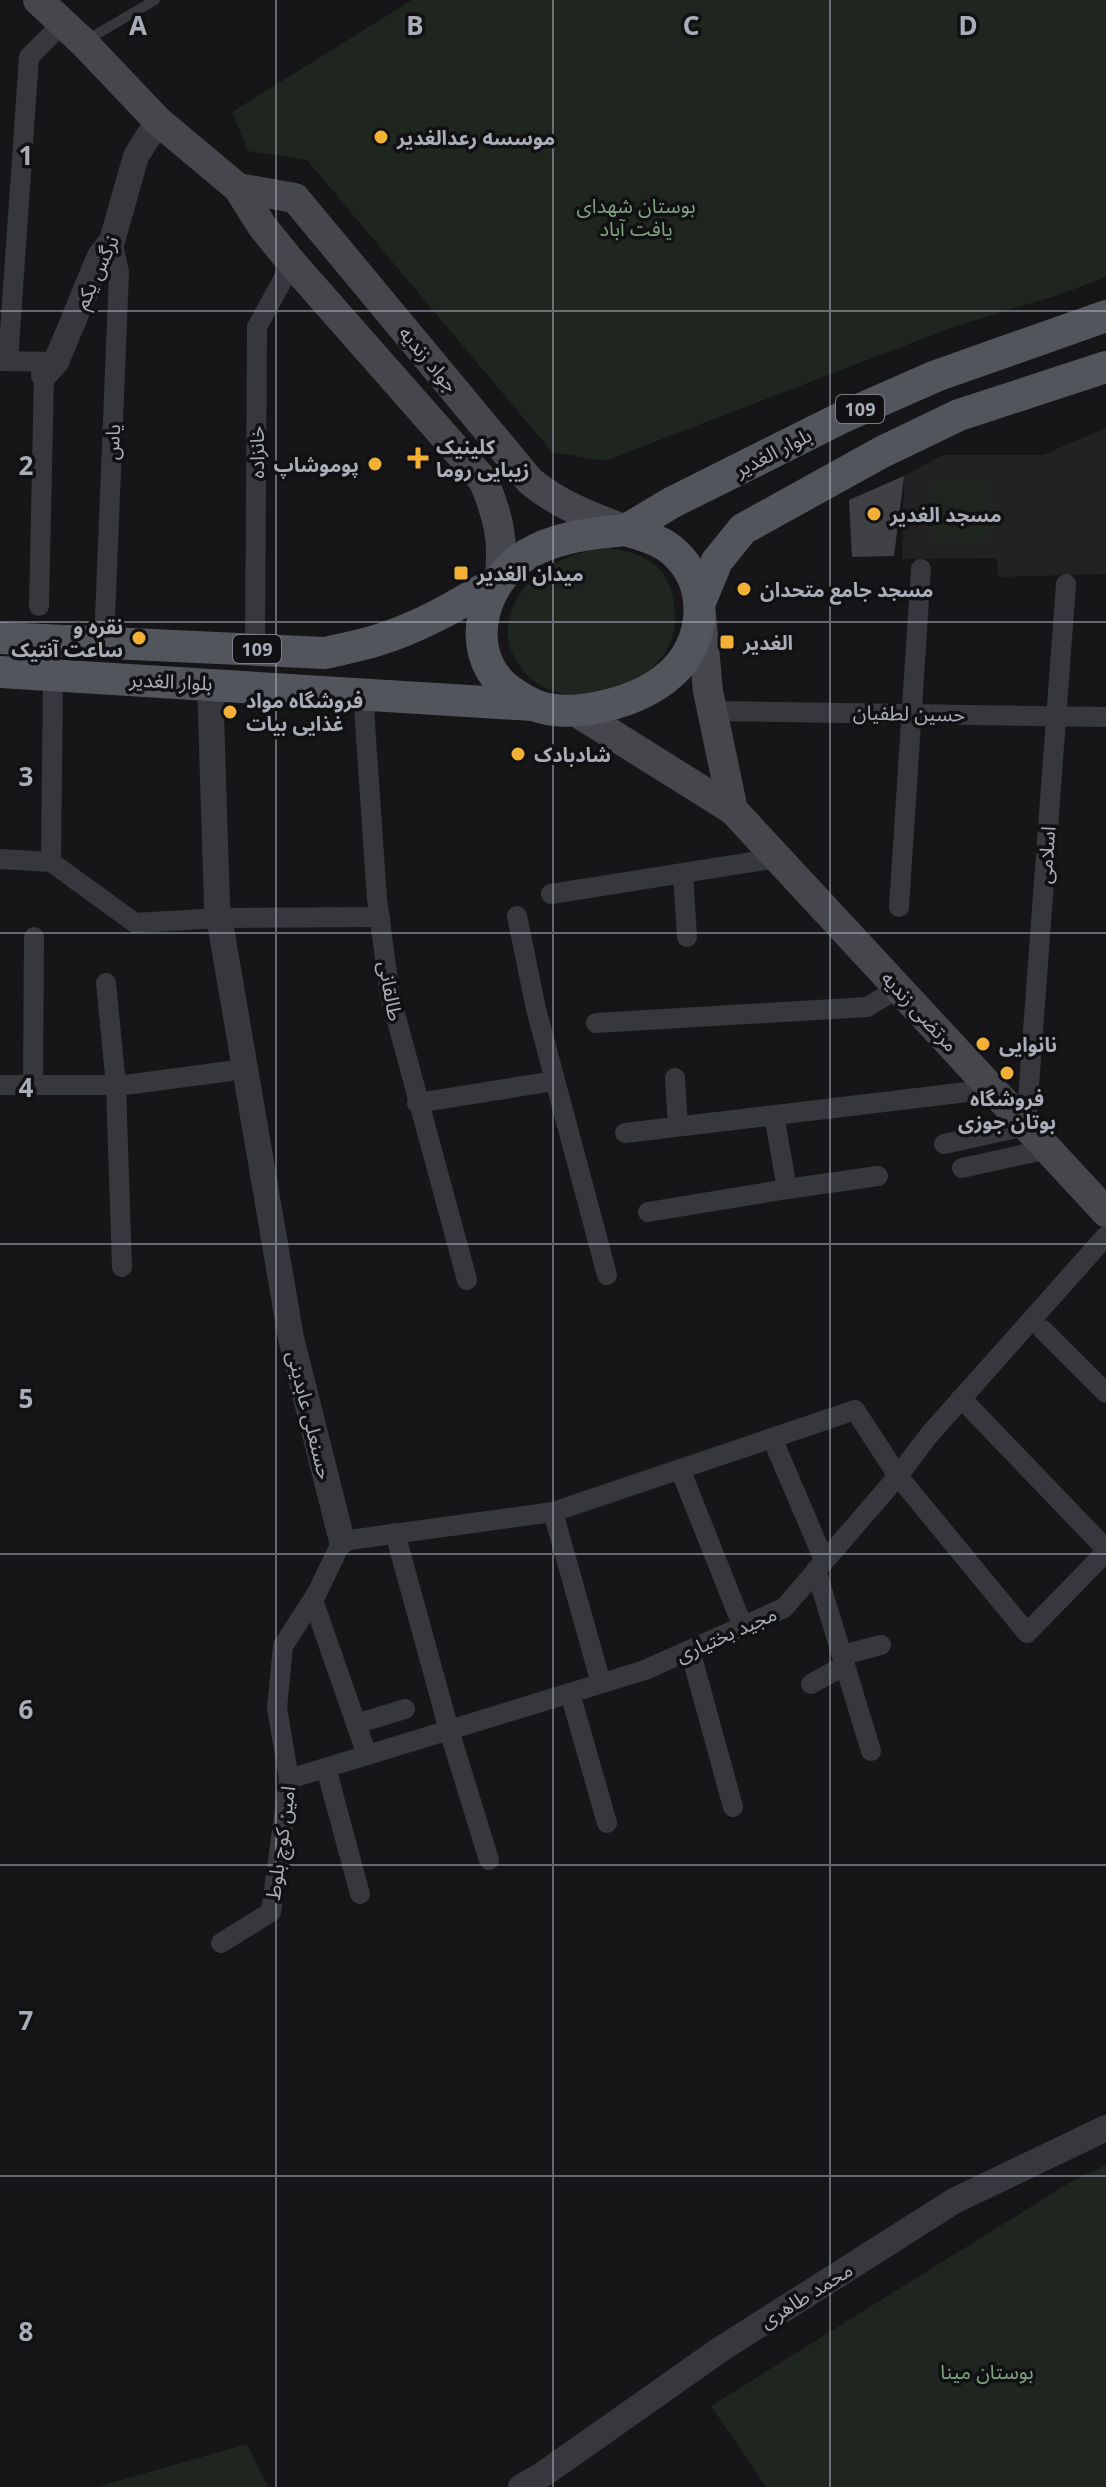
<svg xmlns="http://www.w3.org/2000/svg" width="1106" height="2487" viewBox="0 0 1106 2487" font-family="'Noto Sans','Noto Sans Arabic',sans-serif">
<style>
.built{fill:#222225}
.green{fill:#1e261f}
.building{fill:#404145}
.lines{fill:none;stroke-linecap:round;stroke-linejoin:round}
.service{stroke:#37383d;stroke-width:10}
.minor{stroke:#37383d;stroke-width:20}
.tertiary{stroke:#37383d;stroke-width:26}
.secondary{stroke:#45474d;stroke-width:30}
.primary{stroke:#53555c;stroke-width:32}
.grid{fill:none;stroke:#a8adb8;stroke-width:2;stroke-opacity:0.55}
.poi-dot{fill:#f2b134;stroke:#111113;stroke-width:3}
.labels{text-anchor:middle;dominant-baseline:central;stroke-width:7;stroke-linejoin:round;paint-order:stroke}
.shield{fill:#111113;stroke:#7b7e86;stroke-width:2}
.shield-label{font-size:18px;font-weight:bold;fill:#a8adb8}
.poi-label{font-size:20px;font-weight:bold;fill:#a8adb8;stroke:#111113;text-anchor:start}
.park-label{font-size:20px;fill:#7fa381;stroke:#111113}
.street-label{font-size:20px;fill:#a8adb8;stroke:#111113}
.grid-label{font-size:26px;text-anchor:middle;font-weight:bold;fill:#a8adb8;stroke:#111113;stroke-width:7;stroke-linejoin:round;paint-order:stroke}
</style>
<rect width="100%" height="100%" fill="#161618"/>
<polygon class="built" points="1106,428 1106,574 998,577 997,558 902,559 904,476 943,455 1043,455"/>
<g class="green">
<polygon points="412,0 1106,0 1106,277 1055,296 953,327 605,461 552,452 307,160 248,151 232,112"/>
<rect x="933" y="479" width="56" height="63"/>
<path d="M 608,548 C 648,552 673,570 675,612 C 676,627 673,640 665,653 C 652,675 606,695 580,696 C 570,697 559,693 550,690 C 534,684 522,672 515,658 C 507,644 506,632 510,617 C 521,573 567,552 608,548 Z"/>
<polygon points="1106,2165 1106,2487 766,2487 711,2406 1072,2181"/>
<polygon points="247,2444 268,2487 97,2487"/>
</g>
<polygon class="building" points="904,476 894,556 852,557 849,500"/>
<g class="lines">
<polyline class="service" points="85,41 155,0"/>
<g class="minor">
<polyline points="0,361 56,362"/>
<polyline points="8,361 29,57 63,23"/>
<polyline points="39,606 44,375"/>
<polyline points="104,643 119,272 112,241"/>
<polyline points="255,649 257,327 292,263"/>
<polyline points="363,694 377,899 390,995 467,1280"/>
<polyline points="712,711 1106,717"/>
<polyline points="0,859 51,862 135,923 219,918 380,917"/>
<polyline points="51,862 53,674"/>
<polyline points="683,874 687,937"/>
<polyline points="551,894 778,858"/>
<polyline points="899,907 921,569"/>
<polyline points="517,916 536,1009 607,1275"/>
<polyline points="106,983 116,1085 122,1267"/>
<polyline points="596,1023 867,1007 899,988"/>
<polyline points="675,1078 678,1126"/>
<polyline points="0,1085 125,1085 245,1069"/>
<polyline points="33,1085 34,937"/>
<polyline points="417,1103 554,1081"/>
<polyline points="625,1133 992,1089"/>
<polyline points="944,1144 1026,1126 1066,584"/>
<polyline points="962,1168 1048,1149"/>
<polyline points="787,1189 878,1176"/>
<polyline points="648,1212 787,1189 774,1115"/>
<polyline points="1043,1330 1106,1393"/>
<polyline points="961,1398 1106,1549"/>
<polyline points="772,1438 824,1560"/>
<polyline points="680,1469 743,1627"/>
<polyline points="553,1512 601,1683"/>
<polyline points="395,1533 449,1730 489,1860"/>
<polyline points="816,1570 871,1751"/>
<polyline points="313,1600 367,1755"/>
<polyline points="690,1650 733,1807"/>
<polyline points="842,1655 881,1645"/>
<polyline points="811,1684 845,1665"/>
<polyline points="570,1693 607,1823"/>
<polyline points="356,1724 405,1709"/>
<polyline points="326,1768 360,1894"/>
<polyline points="289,1779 645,1670 784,1608 898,1476 929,1435 1106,1236"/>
<polyline points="221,1943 271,1912 289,1779 277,1708 283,1646 317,1593 342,1541 553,1512 855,1410 898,1476 1027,1633 1106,1552"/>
</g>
<g class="tertiary">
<polyline points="44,375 56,362 100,256 112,241 136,156 158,121"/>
<polyline points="210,683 217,905 291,1338 342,1541"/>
<polyline points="521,2487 542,2475 721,2349 954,2201 1106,2128"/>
</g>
<g class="secondary">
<path d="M 38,0 L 83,42 L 158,121 L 238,188 L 262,226 L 292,263 L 483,480 C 498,514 505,543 499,580"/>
<path d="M 238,188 L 295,198 L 530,481 C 559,505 591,517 626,530"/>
<polyline points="701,615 708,691 733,810"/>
<polyline points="575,711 733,810 1106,1212"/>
</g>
<g class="primary">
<path d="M 626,530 C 643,536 662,540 675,553 C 710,585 706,642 672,673 C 649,694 620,704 589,709 C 571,712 547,712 530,703 C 521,698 512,693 504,686 C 463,648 483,582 526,555 C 555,537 592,533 626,530 Z"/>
<polyline points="626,530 671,503 845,416 936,376 1106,316"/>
<polyline points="700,602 717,561 743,529 882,452 959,415 1106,367"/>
<path d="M 0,638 L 325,653 C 342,649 358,646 375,641 C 419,628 460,604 499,580"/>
<polyline points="0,672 532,705"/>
</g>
</g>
<path class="grid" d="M 276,0 L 276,2487M 553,0 L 553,2487M 830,0 L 830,2487M 0,311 L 1106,311M 0,622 L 1106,622M 0,933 L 1106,933M 0,1244 L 1106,1244M 0,1554 L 1106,1554M 0,1865 L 1106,1865M 0,2176 L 1106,2176"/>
<g class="poi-dot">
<circle cx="381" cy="137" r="8"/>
<path d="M414 446h8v8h8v8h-8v8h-8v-8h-8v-8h8z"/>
<circle cx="375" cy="464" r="8"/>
<circle cx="874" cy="514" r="8"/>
<rect x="453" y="565" width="16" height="16" rx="4"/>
<circle cx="744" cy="589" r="8"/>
<circle cx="139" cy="638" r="8"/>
<rect x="719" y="634" width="16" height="16" rx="4"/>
<circle cx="230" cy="712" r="8"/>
<circle cx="518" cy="754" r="8"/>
<circle cx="983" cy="1044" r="8"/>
<circle cx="1007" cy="1073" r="8"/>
</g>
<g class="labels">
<g class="shield">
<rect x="836" y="395" width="48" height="28" rx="6"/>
<rect x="233" y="635" width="48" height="28" rx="6"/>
</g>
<g class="shield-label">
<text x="860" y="409">109</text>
<text x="257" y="649">109</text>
</g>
<g class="poi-label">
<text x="397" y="137">موسسه رعدالغدیر</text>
<text x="436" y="446">کلینیک<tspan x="436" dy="23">زیبایی روما</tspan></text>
<text x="359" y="464" text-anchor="end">پوموشاپ</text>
<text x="890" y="514">مسجد الغدیر</text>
<text x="477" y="573">میدان الغدیر</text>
<text x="760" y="589">مسجد جامع متحدان</text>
<text x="123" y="626" text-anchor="end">نقره و<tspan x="123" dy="23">ساعت آنتیک</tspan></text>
<text x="743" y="642">الغدیر</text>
<text x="246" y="700">فروشگاه مواد<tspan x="246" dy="23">غذایی بیات</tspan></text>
<text x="534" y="754">شادبادک</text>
<text x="999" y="1044">نانوایی</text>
<text x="1007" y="1098" text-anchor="middle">فروشگاه<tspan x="1007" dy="23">بوتان جوزی</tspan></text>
</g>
<g class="park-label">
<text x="636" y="205">بوستان شهدای<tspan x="636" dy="23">یافت آباد</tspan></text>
<text x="987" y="2371">بوستان مینا</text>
</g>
<g class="street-label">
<text transform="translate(96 272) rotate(-65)">نرگس یکم</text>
<text transform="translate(429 359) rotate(50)">جواد زندیه</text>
<text transform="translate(112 442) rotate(-88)">یاس</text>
<text transform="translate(256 452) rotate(-90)">خانزاده</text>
<text transform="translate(773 452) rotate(-27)">بلوار الغدیر</text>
<text transform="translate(171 681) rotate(3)">بلوار الغدیر</text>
<text transform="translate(909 713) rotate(1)">حسین لطفیان</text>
<text transform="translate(1046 855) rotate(-86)">اسلامی</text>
<text transform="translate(391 991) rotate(80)">طالقانی</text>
<text transform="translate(920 1011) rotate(47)">مرتضی زندیه</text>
<text transform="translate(310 1415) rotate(76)">حسنعلی عابدینی</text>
<text transform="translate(726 1634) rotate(-24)">مجید بختیاری</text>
<text transform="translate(280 1843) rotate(-82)">امین کوچ بلوط</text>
<text transform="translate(806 2295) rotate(-32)">محمد طاهری</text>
</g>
</g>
<g class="grid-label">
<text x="138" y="35">A</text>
<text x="415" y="35">B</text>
<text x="691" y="35">C</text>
<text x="968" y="35">D</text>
<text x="26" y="165">1</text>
<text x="26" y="475">2</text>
<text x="26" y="786">3</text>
<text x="26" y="1097">4</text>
<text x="26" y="1408">5</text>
<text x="26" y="1719">6</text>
<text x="26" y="2030">7</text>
<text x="26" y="2341">8</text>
</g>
</svg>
